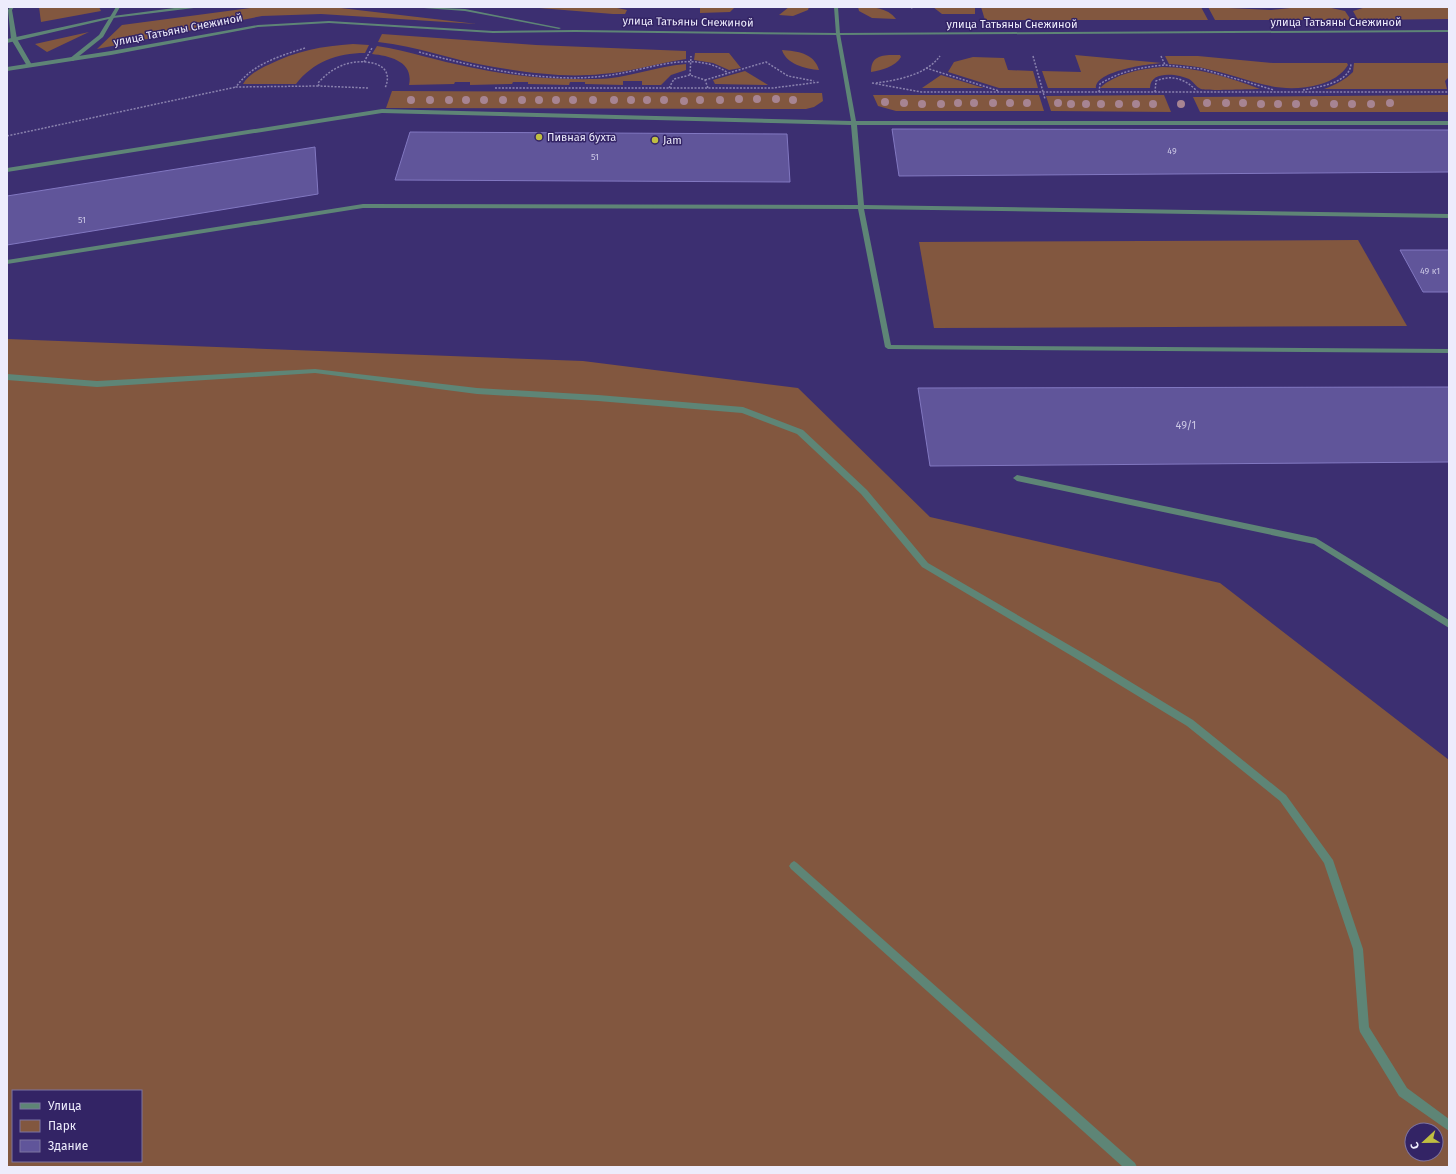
<svg xmlns="http://www.w3.org/2000/svg" width="1456" height="1174" viewBox="0 0 1456 1174" font-family="'Fira Sans',sans-serif">
<style>
.green{fill:#82573f;fill-rule:evenodd}
.building{fill:#60559a;stroke:#8278c1}
.lines{fill:none;stroke-linecap:round;stroke-linejoin:round}
.path{stroke:#8a82ae;stroke-width:1.5;stroke-dasharray:2 1.5;stroke-linecap:butt}
.service{fill:#5e8576;fill-rule:evenodd}
.tertiary{fill:#5e8576;fill-rule:evenodd}
.tree{fill:#a78492}
.poi-dot{fill:#bfbe41;stroke:#332465;stroke-width:1.5}
.labels{text-anchor:middle;dominant-baseline:central;stroke-width:3;stroke-linejoin:round;paint-order:stroke}
.far-number-label{font-size:9px;fill:#cac6e4}
.far-street-label{font-size:11px;fill:#edecfc;stroke:#332465}
.far-poi-label{font-size:11px;fill:#edecfc;stroke:#332465;text-anchor:start}
.number-label{font-size:11px;fill:#cac6e4}
</style>
<rect width="100%" height="100%" fill="#3c2f71"/>
<g class="green">
<polygon points="39,7 99,7 101,11 41,22"/>
<polygon points="258,7 332,7 477,24 321,14 262,16 97,49 122,25"/>
<polygon points="527,7 612,7 627,10 625,14 613,14"/>
<polygon points="700,7 735,7 730,12 700,13"/>
<polygon points="789,7 809,7 808,10 793,16 779,15"/>
<path d="M 858,7 C 872,7 887,7 896,19 L 872,18 L 859,11 Z"/>
<polygon points="933,7 975,7 975,14 942,14"/>
<polygon points="981,7 1201,7 1208,20 985,20"/>
<polygon points="1208,7 1271,10 1300,7 1327,7 1345,11 1351,20 1215,20"/>
<polygon points="1366,7 1449,7 1449,19 1358,20 1353,11"/>
<polygon points="89,32 47,52 35,44"/>
<path d="M 382,34 L 536,45 L 686,51 L 686,59 C 658,63 631,72 602,74 C 567,78 529,73 494,67 C 455,61 417,46 378,42 Z"/>
<path d="M 353,44 L 369,45 L 365,53 C 337,53 313,62 296,84 L 243,84 C 248,75 259,69 268,65 C 296,51 322,46 353,44 Z"/>
<path d="M 377,46 C 409,51 438,61 469,67 C 510,76 554,80 596,79 C 627,79 655,66 686,64 L 686,70 L 671,75 L 661,85 L 642,85 L 642,81 L 623,81 L 623,85 L 585,84 L 585,82 L 570,82 L 569,85 L 528,84 L 528,82 L 513,82 L 512,84 L 470,85 L 470,82 L 455,82 L 454,84 L 409,85 C 414,62 391,56 372,54 Z"/>
<path d="M 782,50 C 797,51 814,53 819,70 C 806,69 786,64 782,50 Z"/>
<polygon points="695,53 729,53 741,68 729,70 713,63 694,60"/>
<path d="M 889,55 L 900,55 L 901,57 C 895,67 882,70 871,72 C 871,59 877,56 889,55 Z"/>
<path d="M 1075,55 L 1162,63 C 1148,64 1095,71 1096,88 L 1048,88 L 1042,71 L 1081,72 Z"/>
<path d="M 1165,56 L 1198,56 L 1273,63 L 1347,63 L 1348,65 C 1342,75 1331,81 1321,84 C 1277,96 1252,79 1211,70 C 1197,66 1183,65 1169,64 Z"/>
<polygon points="973,57 1004,58 1008,70 1033,71 1038,88 999,88 948,72 954,62"/>
<path d="M 1354,63 L 1449,63 L 1449,77 L 1445,81 L 1447,89 L 1324,89 C 1335,85 1345,80 1353,72 Z"/>
<path d="M 1162,67 C 1197,67 1228,77 1260,89 C 1250,89 1208,91 1201,89 C 1196,87 1193,81 1189,79 C 1178,74 1150,70 1150,88 L 1100,88 C 1116,73 1141,69 1162,67 Z"/>
<polygon points="745,71 768,85 715,84 713,80"/>
<polygon points="941,75 984,88 922,88"/>
<polygon points="392,91 822,93 823,101 814,107 806,109 386,108"/>
<polygon points="873,95 1039,95 1044,111 896,111 878,106"/>
<polygon points="1164,95 1171,112 1051,111 1046,96"/>
<polygon points="1449,95 1449,112 1200,112 1193,97"/>
<polygon points="1358,240 1407,326 934,328 919,242"/>
<path d="M 7,339 L 583,361 L 798,388 L 930,517 L 1220,583 L 1449,760 L 1449,1167 L 7,1167 ZM 13,1091 L 141,1091 L 141,1161 L 13,1161 ZM 1412,1130 L 1436,1130 L 1436,1154 L 1412,1154 Z"/>
</g>
<g class="building">
<polygon points="892,129 1449,130 1449,172 899,176"/>
<polygon points="410,132 787,134 790,182 395,180"/>
<polygon points="315,147 318,194 7,245 7,196"/>
<polygon points="1400,250 1449,250 1449,292 1423,292"/>
<polygon points="1449,387 1449,462 930,466 918,388"/>
</g>
<g class="lines">
<g class="path">
<polyline points="911,8 914,7"/>
<path d="M 305,48 C 280,56 252,64 236,87 L 319,86"/>
<path d="M 419,52 C 479,68 554,86 617,74 C 653,68 695,50 728,73"/>
<polyline points="1033,56 1045,99"/>
<polyline points="1161,56 1165,65 1202,69 1274,90"/>
<polyline points="364,62 372,48"/>
<polyline points="926,68 999,91"/>
<polyline points="690,75 691,56"/>
<polyline points="705,80 766,62 788,76 814,81"/>
<polyline points="872,83 921,92 1449,92"/>
<path d="M 876,83 C 898,80 926,75 940,56"/>
<path d="M 368,88 L 319,86 L 318,83 C 325,75 333,69 343,65 C 361,58 397,61 385,88"/>
<polyline points="495,88 773,88 820,82"/>
<polyline points="669,88 674,79 690,75 705,80 708,88"/>
<path d="M 1303,90 C 1318,87 1351,83 1351,63"/>
<path d="M 1099,92 L 1100,84 C 1120,71 1142,67 1165,65"/>
<path d="M 1155,92 L 1156,81 C 1172,74 1185,79 1197,91"/>
<polyline points="7,136 236,87"/>
</g>
<g class="service">
<polygon points="10,7 14,7 12,10 17,39 32,65 31,66 27,66 11,39 8,10"/>
<polygon points="116,7 120,7 103,37 73,61 69,61 69,59 99,35"/>
<polygon points="834,7 838,7 840,34 856,121 1449,121 1449,125 857,125 864,205 1449,214 1449,218 864,209 891,345 1449,349 1449,353 888,349 885,347 858,209 363,208 7,264 7,260 363,204 858,205 851,125 382,113 7,172 7,168 382,109 851,121 836,34"/>
<polygon points="315,369 477,388 598,395 743,407 803,430 867,490 928,563 1088,656 1193,720 1286,795 1333,860 1363,949 1369,1027 1407,1088 1449,1119 1449,1131 1399,1096 1360,1032 1359,1028 1353,949 1324,863 1280,801 1187,726 1082,662 922,567 861,494 797,434 742,413 598,401 477,394 315,373 97,387 7,380 7,374 97,381"/>
<polygon points="1017,475 1316,538 1449,620 1449,628 1314,544 1017,481 1013,478"/>
<polygon points="794,861 797,863 1135,1163 1137,1167 1123,1167 791,869 789,866 791,863"/>
</g>
<g class="tertiary">
<polygon points="182,7 196,7 194,8 113,18 7,43 7,39 113,16"/>
<polygon points="422,7 465,9 561,28 559,29 465,11 424,8"/>
<polygon points="329,21 493,31 575,30 838,33 1449,30 1449,32 838,35 575,32 493,33 329,23 258,27 111,55 7,71 7,67 111,51 258,25"/>
</g>
</g>
<g class="tree">
<circle cx="739" cy="99" r="4"/>
<circle cx="757" cy="99" r="4"/>
<circle cx="776" cy="99" r="4"/>
<circle cx="411" cy="100" r="4"/>
<circle cx="430" cy="100" r="4"/>
<circle cx="449" cy="100" r="4"/>
<circle cx="466" cy="100" r="4"/>
<circle cx="484" cy="100" r="4"/>
<circle cx="503" cy="100" r="4"/>
<circle cx="522" cy="100" r="4"/>
<circle cx="539" cy="100" r="4"/>
<circle cx="556" cy="100" r="4"/>
<circle cx="573" cy="100" r="4"/>
<circle cx="593" cy="100" r="4"/>
<circle cx="614" cy="100" r="4"/>
<circle cx="631" cy="100" r="4"/>
<circle cx="647" cy="100" r="4"/>
<circle cx="664" cy="100" r="4"/>
<circle cx="700" cy="100" r="4"/>
<circle cx="720" cy="100" r="4"/>
<circle cx="793" cy="100" r="4"/>
<circle cx="684" cy="101" r="4"/>
<circle cx="885" cy="102" r="4"/>
<circle cx="904" cy="103" r="4"/>
<circle cx="958" cy="103" r="4"/>
<circle cx="974" cy="103" r="4"/>
<circle cx="993" cy="103" r="4"/>
<circle cx="1010" cy="103" r="4"/>
<circle cx="1027" cy="103" r="4"/>
<circle cx="1058" cy="103" r="4"/>
<circle cx="1207" cy="103" r="4"/>
<circle cx="1226" cy="103" r="4"/>
<circle cx="1243" cy="103" r="4"/>
<circle cx="1314" cy="103" r="4"/>
<circle cx="1390" cy="103" r="4"/>
<circle cx="922" cy="104" r="4"/>
<circle cx="941" cy="104" r="4"/>
<circle cx="1071" cy="104" r="4"/>
<circle cx="1086" cy="104" r="4"/>
<circle cx="1101" cy="104" r="4"/>
<circle cx="1119" cy="104" r="4"/>
<circle cx="1136" cy="104" r="4"/>
<circle cx="1153" cy="104" r="4"/>
<circle cx="1181" cy="104" r="4"/>
<circle cx="1261" cy="104" r="4"/>
<circle cx="1278" cy="104" r="4"/>
<circle cx="1296" cy="104" r="4"/>
<circle cx="1334" cy="104" r="4"/>
<circle cx="1352" cy="104" r="4"/>
<circle cx="1371" cy="104" r="4"/>
</g>
<g class="poi-dot">
<circle cx="539" cy="137" r="4"/>
<circle cx="655" cy="140" r="4"/>
</g>
<g class="labels">
<g class="far-number-label">
<text x="1172" y="151">49</text>
<text x="595" y="157">51</text>
<text x="82" y="220">51</text>
<text x="1430" y="271">49 к1</text>
</g>
<g class="far-street-label">
<text transform="translate(688 22) rotate(1)">улица Татьяны Снежиной</text>
<text x="1336" y="22">улица Татьяны Снежиной</text>
<text x="1012" y="24">улица Татьяны Снежиной</text>
<text transform="translate(178 30) rotate(-11)">улица Татьяны Снежиной</text>
</g>
<g class="far-poi-label">
<text x="547" y="137">Пивная бухта</text>
<text x="663" y="140">Jam</text>
</g>
<g class="number-label">
<text x="1186" y="425">49/1</text>
</g>
</g>
<rect width="1456" height="1174" fill="none" stroke="#edecfc" stroke-width="16"/>
<rect x="12" y="1090" width="130" height="72" fill="#332465" stroke="#7d74a1"/>
<rect x="20" y="1103" width="20" height="6" fill="#5e8576" stroke="#7d74a1"/>
<text x="48" y="1110" font-size="12" fill="#edecfc">Улица</text>
<rect x="20" y="1120" width="20" height="12" fill="#82573f" stroke="#7d74a1"/>
<text x="48" y="1130" font-size="12" fill="#edecfc">Парк</text>
<rect x="20" y="1140" width="20" height="12" fill="#60559a" stroke="#7d74a1"/>
<text x="48" y="1150" font-size="12" fill="#edecfc">Здание</text>
<g transform="translate(1424 1142) rotate(248)"><circle r="19" fill="#332465" stroke="#7d74a1"/>
<path d="M0-3L7 15L0 10L-7 15Z" fill="#bfbe41"/>
<text y="-6" font-size="11" font-weight="bold" text-anchor="middle" fill="#edecfc">С</text>
</g>
</svg>
